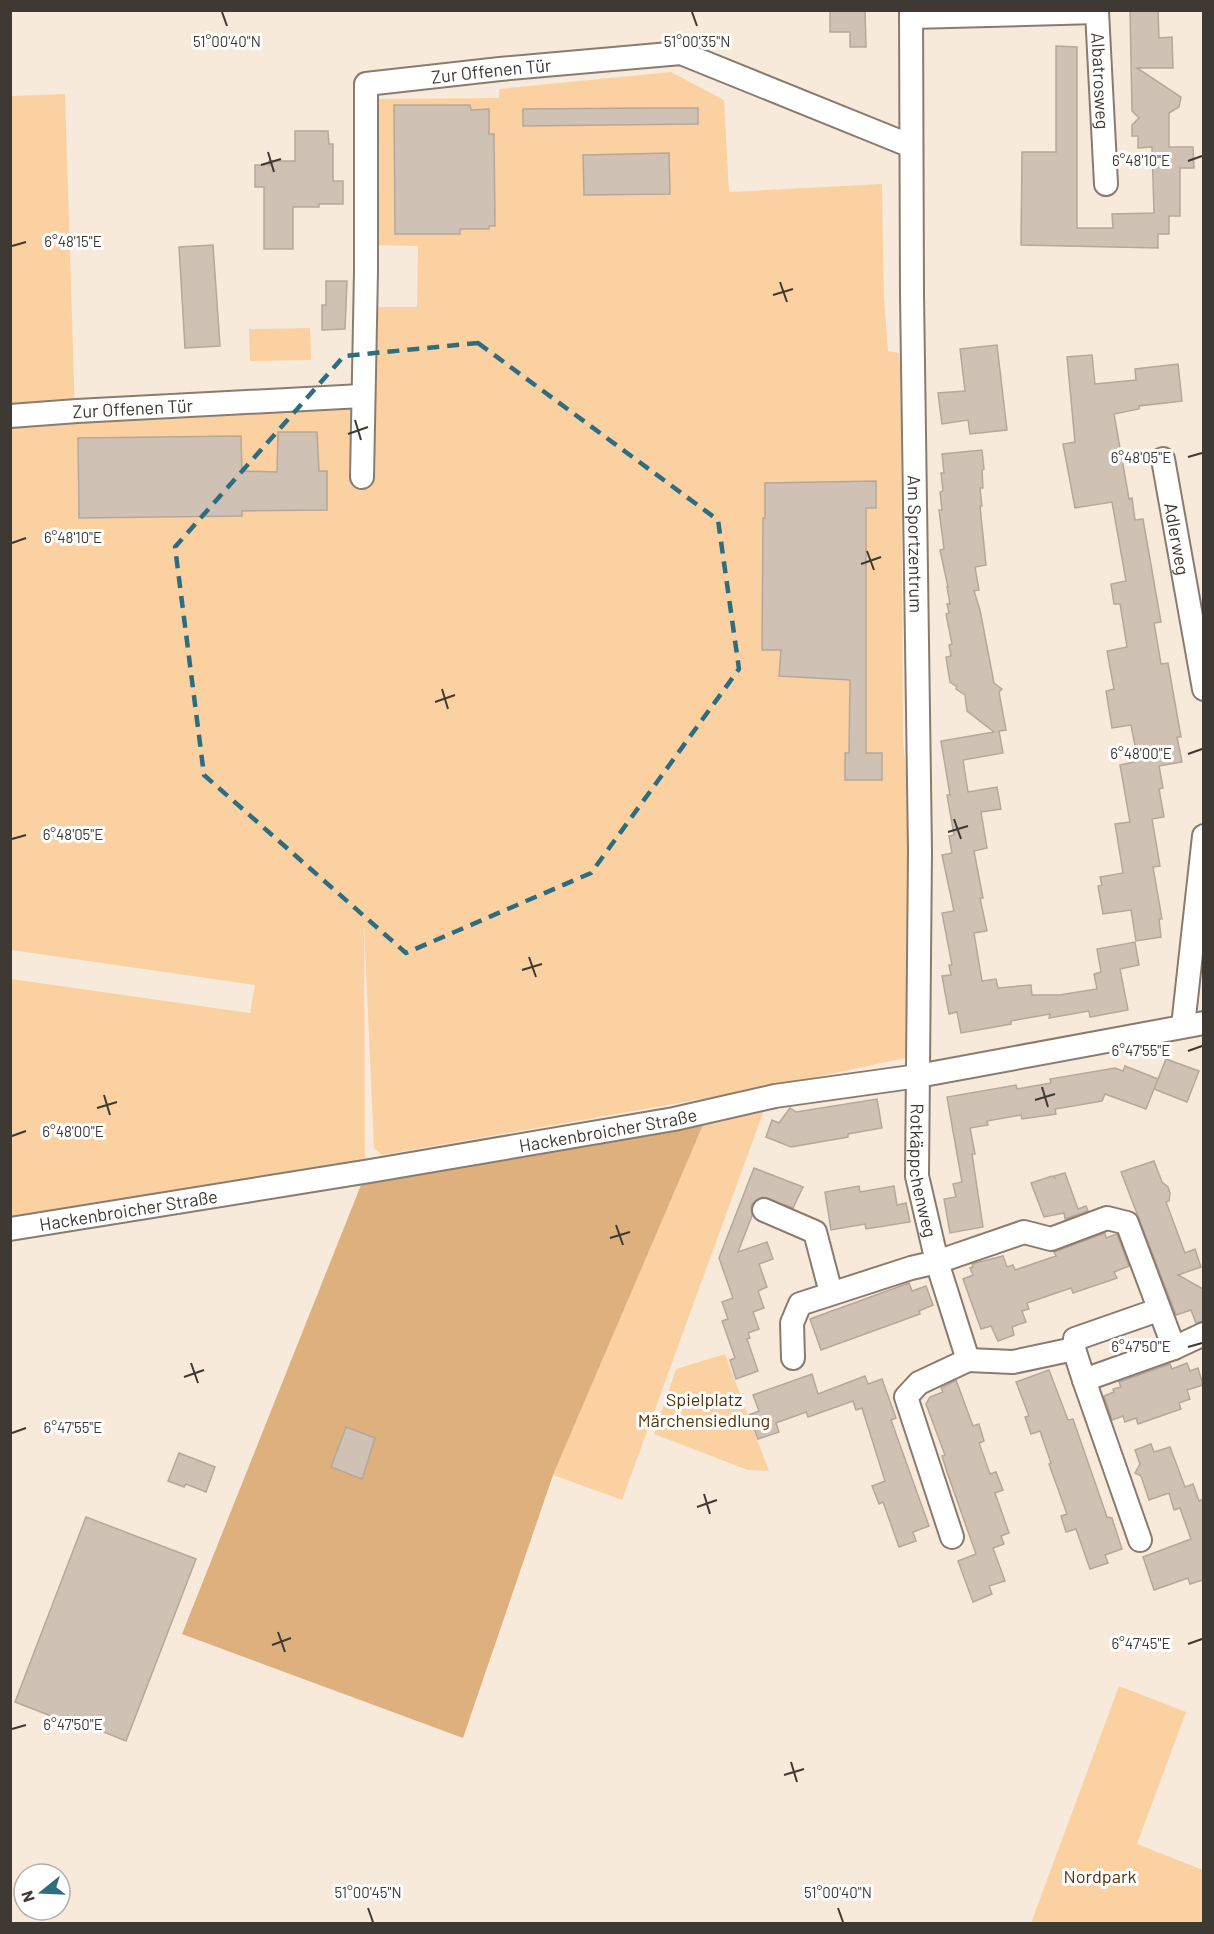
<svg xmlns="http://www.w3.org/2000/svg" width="1214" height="1934" viewBox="0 0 1214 1934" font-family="Barlow,sans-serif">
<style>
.green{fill:#fbd1a2}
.forest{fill:#ddb07d}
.building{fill:#cfc1b3;stroke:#b5a89a;stroke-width:1.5}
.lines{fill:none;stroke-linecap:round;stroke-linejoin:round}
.minor-casing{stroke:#897c6f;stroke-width:26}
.minor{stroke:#fff;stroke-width:22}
.marked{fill:none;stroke:#2c6d80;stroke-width:4.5;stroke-dasharray:12 8;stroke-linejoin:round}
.ticks{fill:none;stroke:#3e3933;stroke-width:2}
.labels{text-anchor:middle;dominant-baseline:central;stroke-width:6;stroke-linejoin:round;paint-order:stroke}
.street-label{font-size:18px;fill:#3e3933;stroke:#fff}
.park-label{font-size:18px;fill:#53350b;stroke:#fff}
.ticks-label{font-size:15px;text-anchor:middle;fill:#3e3933;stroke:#fff;stroke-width:6;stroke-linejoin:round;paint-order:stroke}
</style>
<rect width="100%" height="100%" fill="#f8eadb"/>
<g class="green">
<path d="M 671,72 L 724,100 L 729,192 L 882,184 L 884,298 L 888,351 L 899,353 L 901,375 L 903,740 C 914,845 907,952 905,1058 L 770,1087 L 382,1155 L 374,1148 L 364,924 L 365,1163 L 11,1222 L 11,979 L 250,1013 L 255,985 L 11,950 L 11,96 L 65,94 L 75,415 L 362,399 L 365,307 L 417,307 L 418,246 L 366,245 L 369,99 L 499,98 L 499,89 Z"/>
<polygon points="310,328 311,360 250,361 249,329"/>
<polygon points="767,1102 622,1500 553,1475 706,1118"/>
<polygon points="725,1354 769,1471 748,1470 654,1434 676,1369"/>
<polygon points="1119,1686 1186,1712 1137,1844 1203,1870 1203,1923 1031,1923"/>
</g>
<polygon class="forest" points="706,1118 553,1475 463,1738 182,1634 363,1180"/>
<g class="building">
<polygon points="830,10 865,10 866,47 850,47 850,32 830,32"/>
<polygon points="1130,10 1158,10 1159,38 1172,37 1173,68 1137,68 1181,97 1179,107 1169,113 1169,147 1193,147 1194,168 1180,168 1180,216 1169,216 1169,234 1158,234 1158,248 1021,245 1022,152 1056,152 1056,46 1077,47 1077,228 1113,228 1112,214 1154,213 1152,147 1138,148 1138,136 1132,136 1132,125 1139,118 1132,111"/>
<polygon points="394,105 470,105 471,110 489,109 489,134 494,134 495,226 489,226 489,229 460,229 460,234 395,234"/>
<polygon points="653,108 698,108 698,124 523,126 523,109"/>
<polygon points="295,131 328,131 329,144 333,144 333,181 343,181 343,204 319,204 319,207 293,207 293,249 264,249 264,187 255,187 255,165 270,165 269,161 295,161"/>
<polygon points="669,153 670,194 584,195 583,155"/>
<polygon points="213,245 220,346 185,348 179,247"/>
<polygon points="326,281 347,281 345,329 322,330 322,305 326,305"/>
<polygon points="997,345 1007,430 970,434 968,420 942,424 938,393 965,391 960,349"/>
<polygon points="1092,355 1095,384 1136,380 1135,369 1178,364 1182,401 1139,406 1139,409 1114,414 1129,499 1132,498 1135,520 1143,519 1161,622 1154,623 1161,664 1168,663 1181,737 1177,737 1182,762 1159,766 1163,788 1159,789 1164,817 1152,819 1160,866 1153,867 1162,919 1159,919 1161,937 1136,941 1131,910 1103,914 1098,886 1102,885 1100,877 1123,873 1115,824 1130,822 1120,765 1138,761 1131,725 1112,728 1106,691 1114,689 1107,651 1127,647 1120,604 1114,604 1111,584 1126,581 1112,502 1075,508 1063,444 1075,442 1067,357"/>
<polygon points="278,432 317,432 319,471 327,471 327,510 242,511 242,516 79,518 78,438 241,436 242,471 277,472"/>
<polygon points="982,450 984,469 982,470 983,488 980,488 982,506 980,506 986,565 975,567 979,590 974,591 980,610 994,683 1002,689 999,692 1006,730 999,731 1003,753 963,760 968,792 997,787 1001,809 981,812 987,848 974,851 983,898 980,898 987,931 974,933 982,981 996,979 998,988 1031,985 1032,995 1059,995 1097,989 1094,974 1101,972 1097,949 1135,942 1139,965 1120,969 1128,1010 1090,1017 1089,1011 1049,1018 1050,1014 1011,1021 1011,1024 961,1033 957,1012 949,1014 942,976 951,975 949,965 952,965 942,913 954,911 942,855 952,853 949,836 954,835 947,795 950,795 941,741 994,732 967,711 965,695 956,689 957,687 950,682 946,657 951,656 949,645 952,644 946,614 949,613 947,604 950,604 947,587 948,587 940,550 944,549 939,510 942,510 940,492 943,491 941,473 944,473 942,454"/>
<polygon points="876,481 876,508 866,508 866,753 882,753 882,780 845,780 845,753 849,753 850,680 779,676 781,650 762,650 763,518 765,518 765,483"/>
<polygon points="1166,1059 1199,1071 1187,1102 1154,1089"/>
<polygon points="1125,1066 1158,1079 1146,1109 1105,1094 1102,1101 1055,1109 1056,1114 1022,1119 1021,1115 987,1121 988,1125 970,1128 975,1154 972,1154 983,1227 950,1233 944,1199 956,1197 953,1184 962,1182 947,1097 1016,1085 1017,1089 1051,1083 1050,1079 1115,1068 1123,1071"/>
<polygon points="877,1099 882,1128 848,1134 848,1137 791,1147 766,1137 772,1120 779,1123 790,1108 796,1112"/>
<polygon points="1154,1161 1162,1182 1168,1187 1170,1193 1169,1201 1166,1202 1185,1253 1195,1249 1201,1267 1178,1275 1203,1289 1203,1321 1196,1323 1191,1310 1176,1315 1121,1172"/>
<polygon points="754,1168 803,1187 793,1208 763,1197 756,1200 751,1205 752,1216 738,1252 767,1242 773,1259 759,1264 767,1287 758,1291 764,1308 753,1312 759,1329 748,1333 750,1338 747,1339 758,1371 736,1379 730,1360 735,1358 722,1321 728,1319 722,1302 733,1298 719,1258"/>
<polygon points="1065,1173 1078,1209 1086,1206 1088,1211 1065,1219 1064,1213 1044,1217 1031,1183 1052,1176 1055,1178 1054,1176"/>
<polygon points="859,1186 860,1192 894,1186 897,1205 906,1203 910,1222 866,1229 865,1224 831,1230 825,1192"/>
<polygon points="1105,1233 1106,1238 1117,1234 1129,1266 1114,1272 1117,1278 1073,1293 1071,1288 1027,1303 1029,1309 1022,1311 1026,1322 1012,1327 1014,1335 998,1341 991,1326 981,1329 963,1279 973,1275 970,1268 973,1267 972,1264 1003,1256 1007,1267 1013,1265 1015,1270 1056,1256 1054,1252"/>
<polygon points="909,1283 912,1291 926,1286 933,1305 919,1311 920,1314 821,1350 810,1319"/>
<polygon points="1187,1363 1190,1371 1198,1368 1203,1385 1187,1390 1190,1399 1179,1403 1181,1409 1138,1424 1136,1418 1125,1422 1123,1416 1112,1420 1104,1396 1114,1392 1113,1389 1121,1387 1119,1382 1170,1364 1172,1369"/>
<polygon points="1049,1370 1068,1420 1073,1419 1107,1517 1112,1518 1122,1549 1105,1555 1108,1563 1090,1569 1076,1529 1066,1532 1061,1516 1067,1514 1049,1464 1051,1463 1040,1431 1031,1434 1025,1417 1029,1416 1016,1382"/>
<polygon points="812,1374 818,1394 865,1376 868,1384 882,1379 896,1418 891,1420 929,1526 913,1532 916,1541 899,1547 883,1502 879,1504 872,1486 885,1481 862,1408 856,1410 853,1401 808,1417 806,1412 776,1423 779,1432 758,1439 749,1415 759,1411 753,1395"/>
<polygon points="956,1380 973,1426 979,1424 984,1441 979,1443 990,1474 996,1472 1003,1490 995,1493 1009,1533 1001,1536 1004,1544 993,1548 1005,1581 989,1586 992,1594 973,1602 958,1561 976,1554 947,1472 942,1456 945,1455 926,1404 930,1397 943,1392 941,1388"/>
<polygon points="346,1427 375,1438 362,1479 331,1467"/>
<polygon points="1151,1444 1154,1452 1170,1447 1185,1487 1193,1484 1199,1501 1203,1499 1203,1580 1190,1584 1188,1578 1154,1590 1143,1557 1191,1539 1180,1508 1174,1510 1169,1493 1149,1500 1141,1476 1135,1473 1140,1464 1135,1450"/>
<polygon points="179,1453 215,1467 206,1492 186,1484 184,1487 168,1481"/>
<polygon points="86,1517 196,1559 126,1741 74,1720 72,1724 15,1702"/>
</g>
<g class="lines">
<g class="minor-casing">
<g id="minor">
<path id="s1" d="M 911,10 L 912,294 L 920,851 L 917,1176 L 937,1262 L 968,1360 L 919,1383 L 906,1397 L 952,1537"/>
<path id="s2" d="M 1097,12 L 1106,184"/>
<polyline points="911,17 1097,12 1097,10"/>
<path id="s3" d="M 10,416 L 77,411 L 362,396"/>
<path id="s4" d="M 1163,459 L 1204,689"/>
<path id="s5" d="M 362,477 L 366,271 L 366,84 L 500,69 L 681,53 L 911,146"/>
<polyline points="1183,1026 1204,836"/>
<polyline points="764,1210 815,1232 831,1293"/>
<path id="s6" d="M 10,1229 L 370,1171 L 674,1119 L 775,1096 L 918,1076 L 1204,1023"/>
<polyline points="1074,1349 1075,1339 1158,1310"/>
<polyline points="793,1358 792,1323 800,1304 911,1268 937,1262 1024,1232 1051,1239 1107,1218 1127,1223 1174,1348"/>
<polyline points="968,1360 1013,1362 1074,1349 1084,1380 1174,1348 1204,1334"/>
<polyline points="1084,1380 1140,1540"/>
</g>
</g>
<use href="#minor" class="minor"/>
</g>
<path class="marked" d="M 478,343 L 718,520 L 739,669 L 591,873 L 406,953 L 204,775 L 175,547 L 344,356 Z"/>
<path class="ticks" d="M 222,12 L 227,26M 692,12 L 697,26M 268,152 L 274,172M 1188,161 L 1202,156M 261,165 L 281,159M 12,246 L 26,242M 780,282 L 787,302M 773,295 L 793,289M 355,420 L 361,440M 348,434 L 368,427M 1188,457 L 1202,453M 12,543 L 26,538M 867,551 L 874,570M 861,564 L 881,557M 442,689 L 448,709M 435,702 L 455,695M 1188,754 L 1202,749M 954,819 L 961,839M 948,832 L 968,826M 12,839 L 26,835M 529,957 L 536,977M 522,970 L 542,964M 1188,1051 L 1202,1046M 1042,1087 L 1048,1107M 104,1095 L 110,1115M 1035,1100 L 1055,1094M 97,1108 L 117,1102M 12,1136 L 26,1131M 616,1225 L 623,1245M 610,1238 L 630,1232M 1188,1347 L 1202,1343M 191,1363 L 198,1383M 184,1377 L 204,1370M 12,1433 L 26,1428M 704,1494 L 710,1514M 697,1507 L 717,1500M 278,1632 L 285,1652M 1188,1644 L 1202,1639M 272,1645 L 291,1638M 12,1729 L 26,1725M 791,1762 L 797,1782M 784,1775 L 804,1769M 368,1908 L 373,1922M 838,1908 L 843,1922"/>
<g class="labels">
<g class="street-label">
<text stroke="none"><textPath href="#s5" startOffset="519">Zur Offenen Tür</textPath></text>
<text stroke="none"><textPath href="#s2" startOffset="69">Albatrosweg</textPath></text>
<text stroke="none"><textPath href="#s3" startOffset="123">Zur Offenen Tür</textPath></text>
<text stroke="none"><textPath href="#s4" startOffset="81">Adlerweg</textPath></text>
<text stroke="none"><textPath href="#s1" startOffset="534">Am Sportzentrum</textPath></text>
<text stroke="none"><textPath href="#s6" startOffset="606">Hackenbroicher Straße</textPath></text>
<text stroke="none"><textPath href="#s1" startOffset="1161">Rotkäppchenweg</textPath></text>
<text stroke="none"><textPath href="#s6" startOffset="120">Hackenbroicher Straße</textPath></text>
</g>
<g class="park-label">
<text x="704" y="1399">Spielplatz<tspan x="704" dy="21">Märchensiedlung</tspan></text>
<text x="1100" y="1876">Nordpark</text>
</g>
</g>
<g class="ticks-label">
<text x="227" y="47">51°00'40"N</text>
<text x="697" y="47">51°00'35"N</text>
<text x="1141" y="166">6°48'10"E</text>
<text x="73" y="247">6°48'15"E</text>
<text x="1141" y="463">6°48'05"E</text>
<text x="73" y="543">6°48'10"E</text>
<text x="1141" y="759">6°48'00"E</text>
<text x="73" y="840">6°48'05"E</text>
<text x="1141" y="1056">6°47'55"E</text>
<text x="73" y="1137">6°48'00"E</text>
<text x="1141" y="1352">6°47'50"E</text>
<text x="73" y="1433">6°47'55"E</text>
<text x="1141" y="1649">6°47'45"E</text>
<text x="73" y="1730">6°47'50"E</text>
<text x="368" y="1898">51°00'45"N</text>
<text x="838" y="1898">51°00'40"N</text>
</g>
<rect width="1214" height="1934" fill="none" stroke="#3e3933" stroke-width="24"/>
<g transform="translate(42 1892) rotate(252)"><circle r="28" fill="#ffffff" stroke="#b2b0ad" stroke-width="1.5"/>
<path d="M0-4.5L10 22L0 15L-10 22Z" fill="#2c6d80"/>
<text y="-9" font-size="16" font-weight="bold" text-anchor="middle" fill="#3e3933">N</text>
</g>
</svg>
